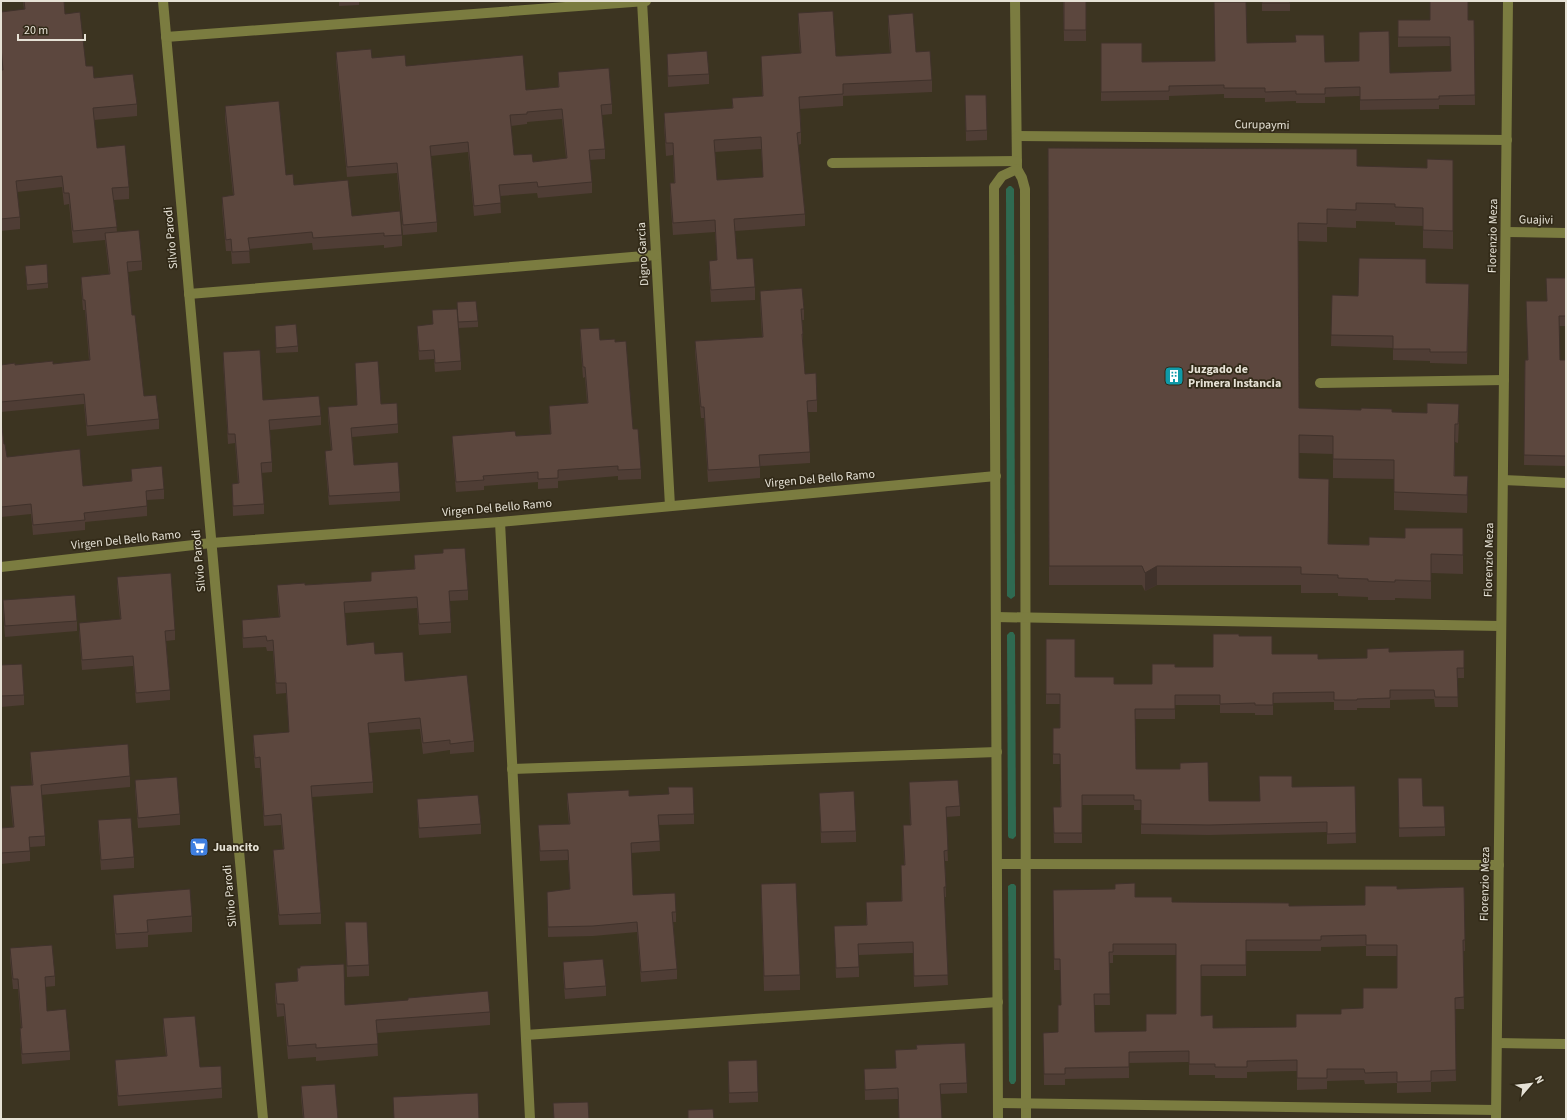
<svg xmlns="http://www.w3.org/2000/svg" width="1567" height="1120" viewBox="0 0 1567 1120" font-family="'Source Sans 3',sans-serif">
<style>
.green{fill:#2f6a51}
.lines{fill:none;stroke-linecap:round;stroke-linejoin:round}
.minor{stroke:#7b7c40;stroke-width:10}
.wall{fill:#4f3d35;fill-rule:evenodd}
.shaded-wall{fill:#40322b}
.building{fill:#5c473e;stroke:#40322b;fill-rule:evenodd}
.labels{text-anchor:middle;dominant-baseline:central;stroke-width:3.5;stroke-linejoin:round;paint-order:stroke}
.street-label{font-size:12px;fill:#e6e2d6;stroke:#322a18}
.poi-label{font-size:12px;font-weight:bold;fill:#e6e2d6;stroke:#322a18;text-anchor:start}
</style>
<rect width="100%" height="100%" fill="#3c3421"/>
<g class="green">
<polygon points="1009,186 1011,186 1014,189 1015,596 1011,599 1007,596 1006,189"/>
<polygon points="1010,632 1013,632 1015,635 1016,836 1013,839 1009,838 1008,836 1007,635"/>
<polygon points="1011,884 1014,884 1016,886 1016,1081 1014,1084 1011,1084 1009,1081 1008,886"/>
</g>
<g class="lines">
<g class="minor">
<polyline points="163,1 263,1119"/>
<polyline points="642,1 670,506"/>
<polyline points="1015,1 1017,169 1022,178 1025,189 1026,1119"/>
<polyline points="166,37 646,1"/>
<polyline points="1017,136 1507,140"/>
<polyline points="832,163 1017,161"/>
<polyline points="1506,232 1566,233"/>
<polyline points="189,294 656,255"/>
<polyline points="1320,383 1504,380"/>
<polyline points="1503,480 1566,483"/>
<polyline points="500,522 530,1119"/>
<polyline points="1,567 211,543 500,522 996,476"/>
<polyline points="996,617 1501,626"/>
<polyline points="512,769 997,752"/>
<polyline points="997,864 1499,865"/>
<polyline points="526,1035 998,1002"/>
<polyline points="1497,1043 1566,1044"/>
<polyline points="998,1103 1496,1110"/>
<polyline points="998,1119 994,187 1002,176 1017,169"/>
<polyline points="1496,1119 1508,1"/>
</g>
</g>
<g class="wall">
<polygon points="23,1 64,1 65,14 86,66 94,78 137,104 137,116 94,120 97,148 129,187 129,199 114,200 117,232 142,261 142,270 128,272 132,315 144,396 159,419 159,429 87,436 84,404 1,412 1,365 53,364 89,360 85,310 83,310 81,287 81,277 109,274 105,240 73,243 69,204 64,205 62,187 17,192 20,217 20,229 1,231 1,70 2,70 1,58 1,12 24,10"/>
<polygon points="339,1 359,1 359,5 339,6"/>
<polygon points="1063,1 1086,1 1086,41 1064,41"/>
<rect x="1262" y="1" width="28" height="10"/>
<path d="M 798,13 L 836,56 L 841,56 L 890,53 L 888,27 L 888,15 L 916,52 L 932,80 L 932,92 L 843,96 L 843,106 L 800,109 L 801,132 L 801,144 L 798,145 L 805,214 L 805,226 L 735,231 L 737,259 L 755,287 L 755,300 L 711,302 L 709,273 L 709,261 L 717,260 L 715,232 L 673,235 L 670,195 L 670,183 L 674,183 L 673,155 L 666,156 L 664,125 L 664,113 L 732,109 L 732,98 L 762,96 L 761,56 L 800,53 L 798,25 ZM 761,149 L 763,177 L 717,180 L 715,152 Z"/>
<polygon points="1398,20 1474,20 1475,105 1439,105 1439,109 1360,110 1360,96 1325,97 1325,103 1296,103 1296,101 1265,102 1265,98 1224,98 1224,94 1169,96 1169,100 1101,101 1101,43 1142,62 1215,61 1247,43 1325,62 1390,73 1451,71 1450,46 1398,47"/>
<path d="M 336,52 L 372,58 L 406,66 L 526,90 L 558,87 L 558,72 L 612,104 L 612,114 L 602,115 L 605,149 L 605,159 L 589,160 L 592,182 L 592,193 L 538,198 L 537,193 L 500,196 L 501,213 L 474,216 L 468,152 L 431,156 L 437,222 L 437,232 L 403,235 L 397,173 L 347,177 L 336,62 ZM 562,119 L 566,158 L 533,162 L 514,155 L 511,126 L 527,124 L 527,122 Z"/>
<polygon points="667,54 709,74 709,84 668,87"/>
<polygon points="965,95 987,130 987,140 966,141"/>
<polygon points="225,106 286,175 294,185 352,216 402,235 402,246 384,248 384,245 313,250 312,243 249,249 250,263 232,264 231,251 226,251 222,208 222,197 233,195 225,118"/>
<polygon points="1048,148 1357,166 1427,168 1453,160 1453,249 1423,248 1423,226 1395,225 1395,222 1356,221 1356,228 1327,227 1327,242 1298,241 1299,408 1392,412 1459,422 1458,443 1455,442 1455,476 1468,495 1467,513 1394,510 1394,479 1333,478 1333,454 1299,453 1299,478 1329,544 1463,546 1463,574 1431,573 1431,599 1395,598 1395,600 1368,600 1368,597 1338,596 1338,593 1301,593 1301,585 1157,585 1145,591 1142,585 1049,585"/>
<polygon points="25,266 48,283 48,288 27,290"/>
<polygon points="1566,278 1566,326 1559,326 1560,360 1566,360 1566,466 1524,465 1525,360 1527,360 1547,301"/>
<polygon points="1426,283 1469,295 1467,364 1430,363 1430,361 1393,360 1393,348 1331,346 1332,295 1358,296"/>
<polygon points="760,291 804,309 804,320 802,320 803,334 803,346 805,374 817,400 817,412 807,412 810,452 810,463 760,466 760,478 708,482 704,418 701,418 695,352 695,341 762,337 760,302"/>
<polygon points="457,302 478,321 478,327 458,328"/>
<polygon points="432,310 461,361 461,370 435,372 434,359 419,360 417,335 417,326 433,325"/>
<polygon points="275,326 298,346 298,352 276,353"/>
<polygon points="580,329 600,340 615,342 641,469 641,479 618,480 618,476 558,481 558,488 538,489 538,482 484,486 484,490 456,492 452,446 452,436 516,436 550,434 549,406 587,403 585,377 583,378 580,339"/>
<polygon points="223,352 263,400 321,416 321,425 270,430 272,462 272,472 261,473 264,504 264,514 233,516 232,484 238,483 235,443 228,444 223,362"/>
<polygon points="355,363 381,404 398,424 398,433 352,437 354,465 400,492 400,501 329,505 325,460 325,451 331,450 328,416 328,407 357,405"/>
<polygon points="1,419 4,444 7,457 83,486 131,481 131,469 164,489 164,499 147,500 147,516 85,522 85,530 33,535 31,514 1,517"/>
<polygon points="443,549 468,590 468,600 450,601 451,622 451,633 419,635 417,608 345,613 347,645 375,654 405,681 474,741 474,752 450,754 450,750 423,754 420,729 369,733 373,782 373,793 312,797 321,913 321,924 279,925 273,861 273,850 283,849 281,825 264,826 260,768 255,768 253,745 253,735 289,732 286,693 276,694 273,651 267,651 266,647 243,648 242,630 242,620 279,617 277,595 277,585 305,585 371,581 371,572 414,569 414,555 443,553"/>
<polygon points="117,577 175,630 175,640 166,641 170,690 170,700 136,703 133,666 82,670 79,632 79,623 120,619 117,587"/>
<polygon points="3,600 77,621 77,631 5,637 3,611"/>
<polygon points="1239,636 1272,654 1318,659 1367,658 1389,652 1464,650 1464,678 1457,678 1458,707 1435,707 1434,699 1390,700 1390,708 1357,708 1357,710 1334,710 1334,702 1273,703 1273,715 1255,715 1255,713 1220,713 1220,705 1175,705 1175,719 1135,719 1136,769 1209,801 1260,801 1292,787 1355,786 1356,843 1327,844 1327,832 1209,835 1141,834 1141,810 1134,810 1134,805 1082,805 1082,843 1054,843 1053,817 1060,807 1060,764 1053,764 1053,728 1060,728 1060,704 1046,704 1046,639 1075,677 1114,684 1152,684 1175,667 1213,667"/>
<polygon points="1,665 24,695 24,705 1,707"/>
<polygon points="30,752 130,776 130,787 41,795 45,836 45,846 30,847 30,861 1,864 1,828 13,827 10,797 10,786 32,785 30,762"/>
<polygon points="1398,778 1423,806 1445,827 1445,836 1399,837"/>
<polygon points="135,780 180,814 180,825 138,828 135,791"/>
<polygon points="909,782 960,806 960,816 946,817 948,861 945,861 946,897 944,897 948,985 914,987 913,953 859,955 859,977 836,978 834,926 866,925 866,902 901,901 901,865 904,865 903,825 910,825"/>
<polygon points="567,793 629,796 694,814 694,824 659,825 660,851 631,853 633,895 676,912 676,922 673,922 677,969 677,979 641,982 637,932 593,936 548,937 547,892 570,890 568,860 540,861 538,825 569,824 567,803"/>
<polygon points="819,793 856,831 856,842 821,843"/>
<polygon points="417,799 481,824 481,834 419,838 417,810"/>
<polygon points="98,820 134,857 134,868 101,870 98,831"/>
<polygon points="761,884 800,975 800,990 764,991 761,900"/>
<path d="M 1464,887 L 1465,951 L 1463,951 L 1464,1009 L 1455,1009 L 1456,1081 L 1431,1082 L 1431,1092 L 1397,1093 L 1397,1083 L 1365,1084 L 1364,1080 L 1327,1081 L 1327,1089 L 1297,1090 L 1297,1071 L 1247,1072 L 1247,1078 L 1215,1078 L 1215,1075 L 1189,1075 L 1189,1062 L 1129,1063 L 1129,1078 L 1065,1079 L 1065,1085 L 1044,1085 L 1043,1033 L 1058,1032 L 1061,1005 L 1060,970 L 1054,970 L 1053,890 L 1135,897 L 1172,902 L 1289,906 L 1365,905 L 1397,889 ZM 1366,946 L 1366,956 L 1397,956 L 1397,988 L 1363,1008 L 1341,1014 L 1296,1027 L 1213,1028 L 1201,1016 L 1201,976 L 1246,976 L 1246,951 L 1321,951 L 1321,947 ZM 1113,955 L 1176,955 L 1176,1014 L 1146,1031 L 1095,1032 L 1094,1005 L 1110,1005 L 1109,963 L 1113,963 Z"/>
<polygon points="113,895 192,916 192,932 148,935 148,947 116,949 113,910"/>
<polygon points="345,922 369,965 369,976 347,977"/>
<polygon points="10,948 55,976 55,986 45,987 47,1011 70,1051 70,1060 22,1064 20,1038 20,1028 21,1028 18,989 13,989 10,958"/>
<polygon points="563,962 606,986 606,996 565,999 563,973"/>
<polygon points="297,968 345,1005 490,1012 490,1025 377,1033 378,1056 316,1061 316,1057 288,1059 284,1016 277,1017 275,996 275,983 297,982"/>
<polygon points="163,1018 200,1067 222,1088 222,1098 118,1106 115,1070 115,1060 166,1056 163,1029"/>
<polygon points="916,1045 967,1083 967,1093 940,1094 942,1119 899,1119 898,1099 865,1100 864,1069 896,1068 895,1050 916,1049"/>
<polygon points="728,1061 758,1092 758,1102 729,1103"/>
<polygon points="301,1086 338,1119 303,1119 301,1097"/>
</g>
<g class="shaded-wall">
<polygon points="1468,476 1468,495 1467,513 1467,495"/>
<polygon points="1157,566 1157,585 1145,591 1145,573"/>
</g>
<g class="building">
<polygon points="24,1 64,1 65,14 80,12 86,66 93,66 94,78 133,74 137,104 93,108 97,148 125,145 129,187 112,188 117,227 73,231 69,193 64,193 62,176 16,181 20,217 1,219 1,70 3,70 1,47 1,12 25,9"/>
<rect x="1064" y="1" width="22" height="29"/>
<rect x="1262" y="1" width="28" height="2"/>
<polygon points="1430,1 1468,1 1468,20 1474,20 1475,95 1439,96 1439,99 1360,100 1360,87 1325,88 1325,94 1296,94 1296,91 1265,92 1265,88 1224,88 1224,85 1169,86 1169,91 1101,92 1101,43 1142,43 1142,62 1215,61 1214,2 1246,2 1247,43 1296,42 1295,35 1324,35 1325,62 1359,61 1359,32 1389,31 1390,73 1451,71 1450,37 1398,37 1398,20 1430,20"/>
<path d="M 833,11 L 836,56 L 841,56 L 891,53 L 888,15 L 913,13 L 916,52 L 930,51 L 932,80 L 843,84 L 843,94 L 799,97 L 801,132 L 797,133 L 805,214 L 734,219 L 737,259 L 753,258 L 755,287 L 711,290 L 709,261 L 717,260 L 715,220 L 673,223 L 670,183 L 675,183 L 673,143 L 666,143 L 664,113 L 733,108 L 732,98 L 763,96 L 761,56 L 801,53 L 798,13 ZM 761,137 L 763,177 L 717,180 L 714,140 Z"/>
<path d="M 371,49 L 372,58 L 405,55 L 406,66 L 523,55 L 526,90 L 559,87 L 558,72 L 609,68 L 612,104 L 601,105 L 605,149 L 589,150 L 592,182 L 538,187 L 537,182 L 499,185 L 501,203 L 474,206 L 468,142 L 430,146 L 437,222 L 403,225 L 397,163 L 347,167 L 336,52 ZM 562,109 L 567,158 L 533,162 L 532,154 L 514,155 L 510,115 L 527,114 L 527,112 Z"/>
<polygon points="707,51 709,74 668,76 667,54"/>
<polygon points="965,95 986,95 987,130 966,131"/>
<polygon points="279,101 286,175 293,174 294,185 348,180 352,216 400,211 402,235 384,236 384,233 313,238 312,232 248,238 250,251 232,252 231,239 226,240 222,197 234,195 225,106"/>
<polygon points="1048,148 1357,149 1357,166 1427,168 1427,159 1453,160 1453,231 1423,230 1423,208 1395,207 1395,204 1356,203 1356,210 1327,209 1327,224 1298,223 1299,408 1361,410 1361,408 1392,409 1392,412 1427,413 1427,403 1459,404 1458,424 1455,424 1454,476 1468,476 1467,495 1394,492 1394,460 1333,459 1333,436 1299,435 1299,478 1329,479 1328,544 1369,545 1369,537 1405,538 1405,528 1463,528 1463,555 1431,554 1431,581 1395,580 1395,582 1368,581 1368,579 1338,578 1338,575 1301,574 1301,567 1157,566 1145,573 1142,566 1049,566"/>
<polygon points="139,230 142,261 127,262 132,315 135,315 144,396 156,395 159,419 87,426 84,394 1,402 1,365 15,363 15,365 53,361 53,364 90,360 85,300 83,300 81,277 110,274 105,233"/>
<polygon points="1359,258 1426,259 1426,283 1469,284 1467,352 1430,352 1430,349 1393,349 1393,336 1331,335 1332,295 1358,296"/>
<polygon points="47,264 48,283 27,285 25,266"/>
<polygon points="1546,278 1566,278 1566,316 1559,316 1560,360 1566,360 1566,456 1524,455 1525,360 1528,360 1526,301 1547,301"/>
<polygon points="802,288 804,309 801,309 803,334 802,334 805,374 816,373 817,400 807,401 810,452 759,455 760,467 708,470 704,407 701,407 695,341 763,337 760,291"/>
<polygon points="476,301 478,321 458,322 457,302"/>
<polygon points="457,309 461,361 435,363 434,350 419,351 417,326 433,324 432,310"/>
<polygon points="296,324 298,346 276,348 275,326"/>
<polygon points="599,328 600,340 615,339 615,342 626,341 633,429 638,429 641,469 618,470 618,466 558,470 558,478 538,479 538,472 483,476 484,480 456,482 452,436 515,431 516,436 551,434 549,406 588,403 585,367 583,367 580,329"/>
<polygon points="260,350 263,400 319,396 321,416 269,420 272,462 261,463 264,504 233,506 232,484 239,483 235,434 228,434 223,352"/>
<polygon points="378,361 381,404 397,403 398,424 351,428 354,465 398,462 400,492 329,496 325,451 332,450 328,407 357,405 355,363"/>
<polygon points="1,419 4,444 5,444 7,457 80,449 83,486 132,481 131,469 162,466 164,489 146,491 147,506 84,513 85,520 33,525 31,504 1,507"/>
<polygon points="465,548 468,590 449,591 451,622 419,624 417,597 344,602 347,645 374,642 375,654 403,652 405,681 467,675 474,741 450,744 450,740 423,743 420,718 368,723 373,782 311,786 321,913 279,915 273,850 284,849 281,814 264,816 260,757 255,758 253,735 289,732 286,683 276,683 273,640 267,641 266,636 243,638 242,620 280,617 277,585 305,583 305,585 371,581 371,572 415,569 414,555 443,553 443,549"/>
<polygon points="171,573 175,630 165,631 170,690 136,693 133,656 82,660 79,623 121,619 117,577"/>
<polygon points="75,595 77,621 5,626 3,600"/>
<polygon points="1213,634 1239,634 1239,636 1272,636 1272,654 1318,654 1318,659 1367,658 1367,649 1389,648 1389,652 1464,650 1464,668 1457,668 1458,697 1435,697 1434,690 1390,690 1390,698 1357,699 1357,700 1334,700 1334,692 1273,693 1273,705 1255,705 1255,703 1220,704 1220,695 1175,695 1175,709 1135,709 1136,769 1180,769 1180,763 1208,762 1209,801 1260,801 1259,776 1292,776 1292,787 1355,786 1356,833 1327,834 1327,822 1209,825 1141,824 1141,800 1134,800 1134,795 1082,795 1082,833 1054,833 1053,807 1061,807 1060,754 1053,754 1053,728 1060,728 1060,694 1046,694 1046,639 1075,639 1075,677 1114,677 1114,684 1152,684 1152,664 1175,664 1175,667 1213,667"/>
<polygon points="22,664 24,695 1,696 1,665"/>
<polygon points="128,744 130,776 41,785 45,836 29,837 30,851 1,853 1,828 14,827 10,786 33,785 30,752"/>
<polygon points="177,777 180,814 138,818 135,780"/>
<polygon points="1398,778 1422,778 1423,806 1444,806 1445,827 1399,828"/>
<polygon points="958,780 960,806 946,807 948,850 944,851 946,887 944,887 948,975 914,976 913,942 858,944 859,967 836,968 834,926 867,925 866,902 902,901 901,865 905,865 903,825 911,825 909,782"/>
<polygon points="668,787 693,787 694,814 658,815 660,841 631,843 633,895 675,893 676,912 672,912 677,969 641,972 637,922 593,926 548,927 547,892 570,889 568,850 540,851 538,825 570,824 567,793 629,790 629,796 669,794"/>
<polygon points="854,791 856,831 821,832 819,793"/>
<polygon points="478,795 481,824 419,828 417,799"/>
<polygon points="131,818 134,857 101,860 98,820"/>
<polygon points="796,883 800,975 764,976 761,884"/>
<path d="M 1135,883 L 1135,897 L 1172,897 L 1172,902 L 1289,903 L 1289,906 L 1365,905 L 1365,886 L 1397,886 L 1397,889 L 1464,887 L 1465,940 L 1463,940 L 1464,997 L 1455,998 L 1456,1070 L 1431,1071 L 1431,1081 L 1397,1082 L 1397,1072 L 1365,1073 L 1364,1069 L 1327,1069 L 1327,1078 L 1297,1078 L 1297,1060 L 1247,1061 L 1247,1067 L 1215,1067 L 1215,1064 L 1189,1064 L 1189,1051 L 1129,1052 L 1129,1067 L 1065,1068 L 1065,1074 L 1044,1074 L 1043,1033 L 1058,1032 L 1058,1005 L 1061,1005 L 1060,959 L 1054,959 L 1053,890 L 1115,889 L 1115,884 ZM 1366,935 L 1366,945 L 1397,945 L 1397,988 L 1363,988 L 1363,1008 L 1341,1009 L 1341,1014 L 1296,1014 L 1296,1027 L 1213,1028 L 1213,1015 L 1201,1016 L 1201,965 L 1246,965 L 1246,940 L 1321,940 L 1321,936 ZM 1113,944 L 1176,944 L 1176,1014 L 1146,1014 L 1146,1031 L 1095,1032 L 1094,994 L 1110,994 L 1109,952 L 1113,952 Z"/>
<polygon points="190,889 192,916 147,920 148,932 116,934 113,895"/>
<polygon points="345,922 367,922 369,965 347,966"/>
<polygon points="52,945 55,976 45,977 47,1011 66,1009 70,1051 22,1054 20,1028 22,1028 18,979 13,979 10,948"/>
<polygon points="603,959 606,986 565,989 563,962"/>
<polygon points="344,964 345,1005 408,1000 408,998 488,991 490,1012 376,1020 378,1044 316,1048 316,1044 288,1046 284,1004 277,1004 275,983 298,981 297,968 300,968 300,966"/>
<polygon points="195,1016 200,1067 221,1066 222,1088 118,1096 115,1060 167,1056 163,1018"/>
<polygon points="965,1043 967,1083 940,1084 942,1119 899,1119 898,1088 865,1090 864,1069 896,1068 895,1050 917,1049 916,1045"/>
<polygon points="757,1060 758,1092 729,1093 728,1061"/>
<polygon points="335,1084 338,1119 304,1119 301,1086"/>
<polygon points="478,1093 479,1119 394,1119 393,1097"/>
<polygon points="588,1102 589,1119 554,1119 553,1103"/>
<polygon points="713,1109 714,1119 688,1119 688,1110"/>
</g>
<defs>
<g id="building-square" transform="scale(1)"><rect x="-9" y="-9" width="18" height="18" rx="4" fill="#0f9aa8" stroke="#322a18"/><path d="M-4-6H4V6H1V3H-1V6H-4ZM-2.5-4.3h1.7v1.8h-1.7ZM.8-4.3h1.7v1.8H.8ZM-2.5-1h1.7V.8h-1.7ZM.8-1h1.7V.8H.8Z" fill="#fff"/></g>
<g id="supermarket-square" transform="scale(1)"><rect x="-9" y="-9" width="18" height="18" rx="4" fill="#3f7fe0" stroke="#322a18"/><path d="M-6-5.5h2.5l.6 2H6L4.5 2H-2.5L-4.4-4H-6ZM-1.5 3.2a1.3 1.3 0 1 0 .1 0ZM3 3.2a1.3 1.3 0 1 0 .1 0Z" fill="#fff"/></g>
</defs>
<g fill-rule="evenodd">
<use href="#building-square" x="1174" y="376"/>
<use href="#supermarket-square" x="199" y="847"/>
</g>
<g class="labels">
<g class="street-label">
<text transform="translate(1262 125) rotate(1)">Curupaymi</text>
<text transform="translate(1536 220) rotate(1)">Guajivi</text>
<text transform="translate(1493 236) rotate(-89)">Florenzio Meza</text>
<text transform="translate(171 238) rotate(-95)">Silvio Parodi</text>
<text transform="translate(643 254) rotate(-93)">Digno Garcia</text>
<text transform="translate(820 479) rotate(-5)">Virgen Del Bello Ramo</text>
<text transform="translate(497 508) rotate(-5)">Virgen Del Bello Ramo</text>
<text transform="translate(126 540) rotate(-6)">Virgen Del Bello Ramo</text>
<text transform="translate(1489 560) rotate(-89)">Florenzio Meza</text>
<text transform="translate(199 561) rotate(-95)">Silvio Parodi</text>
<text transform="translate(1485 884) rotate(-89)">Florenzio Meza</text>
<text transform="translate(230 896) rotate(-95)">Silvio Parodi</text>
</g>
<g class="poi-label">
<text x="1188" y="369">Juzgado de<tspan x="1188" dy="14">Primera Instancia</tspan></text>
<text x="213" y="847">Juancito</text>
</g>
</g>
<rect width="1567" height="1120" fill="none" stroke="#e6e2d6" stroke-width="4"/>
<g transform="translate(1531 1084) rotate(62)" stroke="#322a18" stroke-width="3" paint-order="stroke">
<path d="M0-3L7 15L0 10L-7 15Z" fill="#e6e2d6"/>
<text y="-6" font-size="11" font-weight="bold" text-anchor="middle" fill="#e6e2d6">N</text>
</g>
<path d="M18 34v6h67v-6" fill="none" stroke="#e6e2d6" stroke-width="2"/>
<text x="24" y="34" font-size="12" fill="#e6e2d6" stroke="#322a18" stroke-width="3" paint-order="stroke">20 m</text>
</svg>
